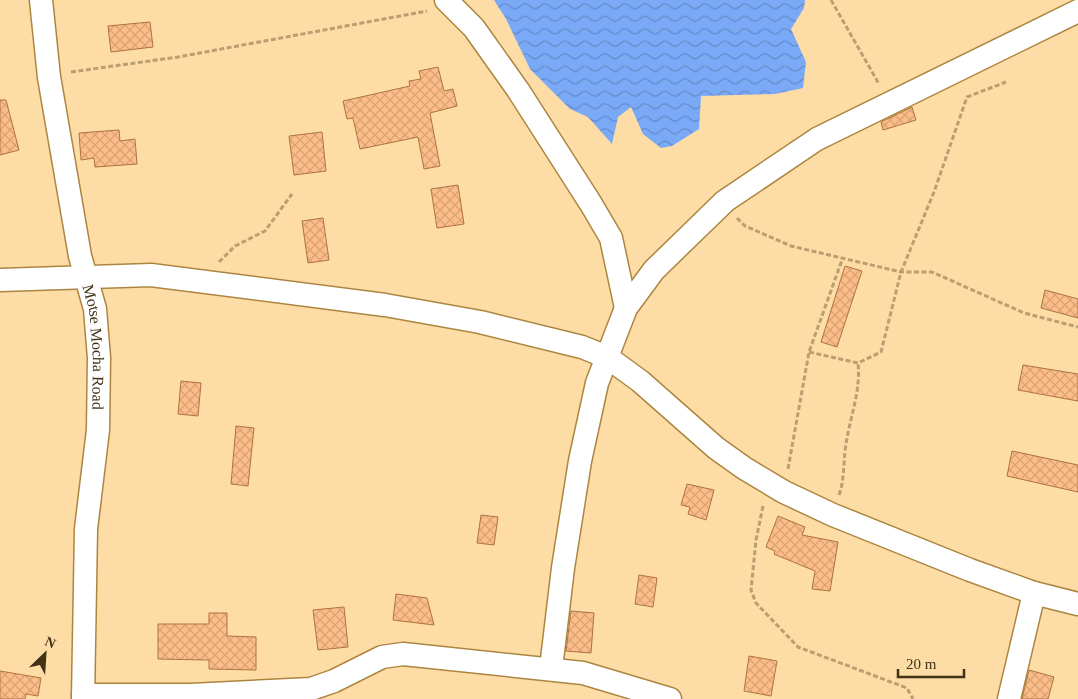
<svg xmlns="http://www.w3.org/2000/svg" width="1078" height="699" viewBox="0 0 1078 699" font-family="'Times New Roman',serif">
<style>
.water{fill:url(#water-waves)}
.building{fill:url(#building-cross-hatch);stroke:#ad7340}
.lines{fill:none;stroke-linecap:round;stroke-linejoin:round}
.minor-casing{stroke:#ac8641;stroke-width:25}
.path{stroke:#b99f71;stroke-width:3;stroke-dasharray:5 2.5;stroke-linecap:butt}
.minor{stroke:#fff;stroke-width:22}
.labels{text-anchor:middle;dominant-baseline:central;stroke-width:4;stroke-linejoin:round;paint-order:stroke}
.street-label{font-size:16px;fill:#433316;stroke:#fddca5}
</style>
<defs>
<pattern id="water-waves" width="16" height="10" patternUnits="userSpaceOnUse" patternTransform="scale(1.25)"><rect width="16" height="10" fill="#7aa9f8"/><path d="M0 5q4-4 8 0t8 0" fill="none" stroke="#668ac8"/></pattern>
<pattern id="building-cross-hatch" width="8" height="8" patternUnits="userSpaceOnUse" patternTransform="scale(1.25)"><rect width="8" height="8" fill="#fcbd89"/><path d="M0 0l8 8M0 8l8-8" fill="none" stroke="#d9a376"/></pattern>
</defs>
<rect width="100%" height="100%" fill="#fddca5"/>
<polygon class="water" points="494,0 805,0 804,8 791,29 806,62 803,88 775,94 701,96 699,129 672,146 661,148 643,134 631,107 618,117 612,144 588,117 570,109 530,69 506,19"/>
<g class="building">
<polygon points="150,22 153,47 111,52 108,26"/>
<polygon points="438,67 444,91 453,89 457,106 430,113 440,166 424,169 418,137 360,149 353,118 347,119 343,101 410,86 409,81 421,79 419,71"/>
<polygon points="0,100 6,100 19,150 0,155"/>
<polygon points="912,107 916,120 883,130 881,122"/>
<polygon points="119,130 120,141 135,139 137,164 95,167 94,158 81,160 79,133"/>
<polygon points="322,132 326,171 294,175 289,136"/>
<polygon points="458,185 464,224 437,228 431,189"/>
<polygon points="323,218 329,260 308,263 302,221"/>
<polygon points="845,266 862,271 837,347 821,342"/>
<polygon points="1045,290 1078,299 1078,318 1041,308"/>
<polygon points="1023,365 1078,374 1078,401 1018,390"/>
<polygon points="181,381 201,383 198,416 178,414"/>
<polygon points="236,426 254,428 248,486 231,484"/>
<polygon points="1012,451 1078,465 1078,492 1007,476"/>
<polygon points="687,484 714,490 706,520 688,514 690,507 681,505"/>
<polygon points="481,515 498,517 494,545 477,543"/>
<polygon points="778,516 805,527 802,535 838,542 830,591 812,589 815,571 774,554 775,551 766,547"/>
<polygon points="639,575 657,578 653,607 635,604"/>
<polygon points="396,594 427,598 434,625 393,620"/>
<polygon points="344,607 348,647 318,650 313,610"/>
<polygon points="571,611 594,613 591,653 566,651"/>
<polygon points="209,613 227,613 227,636 256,637 256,670 209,669 209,660 158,659 158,624 209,624"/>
<polygon points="749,656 777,661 771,696 744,691"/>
<polygon points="1029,670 1054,677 1048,699 1022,699"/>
<polygon points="0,671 41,678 38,696 26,694 25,699 0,699"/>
</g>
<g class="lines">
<g class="minor-casing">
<g id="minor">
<path id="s1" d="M 41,0 L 49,77 L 80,256 L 95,309 L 99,358 L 98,430 L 86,529 L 83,699"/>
<polyline points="446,0 474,28 518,90 591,204 611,238 626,308"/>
<polyline points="0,280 151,275 385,305 480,322 582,347 607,357 640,381 716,448 744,468 784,492 833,515 970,570 1034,593 1078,604"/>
<polyline points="551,668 563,568 580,461 597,383 626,308 654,270 725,201 817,139 1078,11"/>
<polyline points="83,695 191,695 311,689 334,681 382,657 403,654 583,673 670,699"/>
<polyline points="1009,699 1034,593"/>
</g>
</g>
<g class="path">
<polyline points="831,0 879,84"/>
<polyline points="71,72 178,57 427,11"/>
<polyline points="737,218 745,226 791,246 901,272 932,272 1024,313 1078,327"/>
<polyline points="219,262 235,246 265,231 292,194"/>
<polyline points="809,352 858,363 881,352 901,272 934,192 967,97 1006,82"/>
<polyline points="788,469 809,352 842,260"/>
<path d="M 839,495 C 845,479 843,461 846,444 C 850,417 861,391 858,363"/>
<polyline points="763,506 756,540 751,590 756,603 798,647 907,688 913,699"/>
</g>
<use href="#minor" class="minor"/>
</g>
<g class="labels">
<g class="street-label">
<text stroke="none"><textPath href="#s1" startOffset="352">Motse Mocha Road</textPath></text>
</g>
</g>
<g transform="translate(45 654) rotate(25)" stroke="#fddca5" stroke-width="4" paint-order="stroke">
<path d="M0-4L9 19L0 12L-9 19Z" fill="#433316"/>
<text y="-8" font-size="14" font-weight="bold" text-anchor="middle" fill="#433316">N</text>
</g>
<path d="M898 669v8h66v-8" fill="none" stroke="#433316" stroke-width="2.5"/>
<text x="906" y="669" font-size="15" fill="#433316" stroke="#fddca5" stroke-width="4" paint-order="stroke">20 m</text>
</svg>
